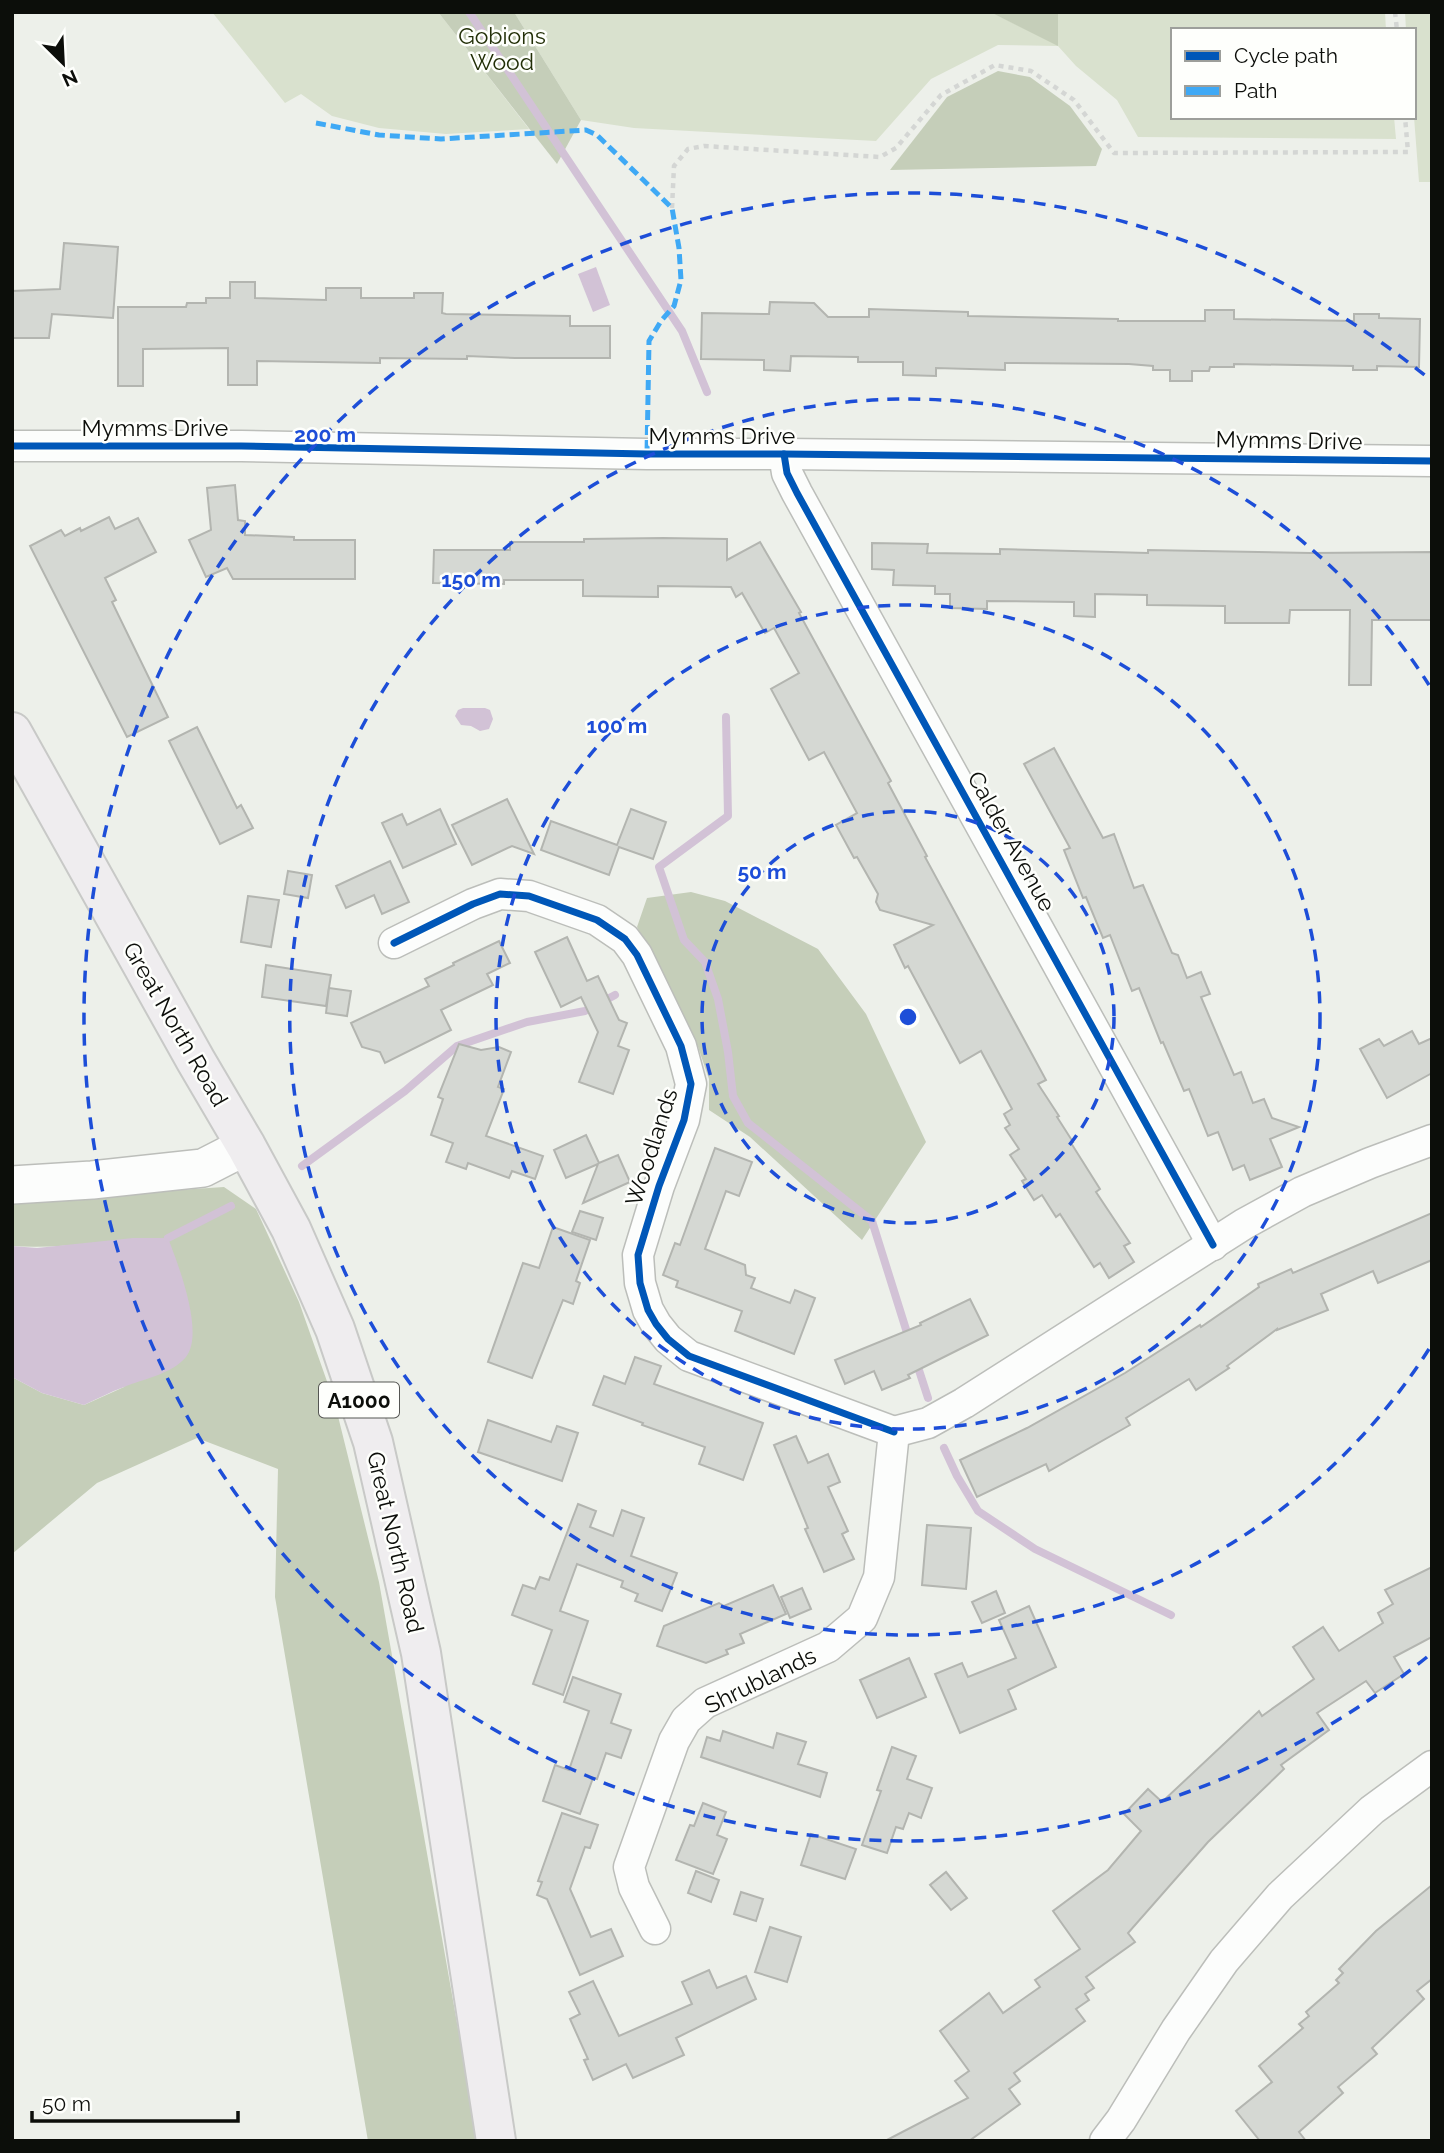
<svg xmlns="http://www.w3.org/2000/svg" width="1444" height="2153" viewBox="0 0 1444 2153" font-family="Raleway,sans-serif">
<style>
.green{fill:#d9e1ce}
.forest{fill:#c5ceb9}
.water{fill:#d2c2d6}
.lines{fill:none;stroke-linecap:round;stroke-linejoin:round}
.stream{stroke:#d2c2d6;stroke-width:8}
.building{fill:#d5d8d3;stroke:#b3b5b0;stroke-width:2}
.minor-casing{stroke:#bcbeba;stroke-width:33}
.tertiary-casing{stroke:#bcbeba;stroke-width:40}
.primary-casing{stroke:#c8c9c7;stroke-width:42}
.path{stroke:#d4d6d4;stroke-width:4.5;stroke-dasharray:5 5;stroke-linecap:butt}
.minor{stroke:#fcfdfc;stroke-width:30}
.tertiary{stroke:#fcfdfc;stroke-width:37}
.primary{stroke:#efedef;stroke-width:38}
.quiet{stroke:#3fa9f5;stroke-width:5;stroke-dasharray:10 5;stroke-linecap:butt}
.cycleway-casing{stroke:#fefffc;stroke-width:11}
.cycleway{stroke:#0057b8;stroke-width:7}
.ring{fill:none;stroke:#1d4ed8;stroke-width:3.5;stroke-dasharray:12 9}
.labels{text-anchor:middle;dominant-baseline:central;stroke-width:5;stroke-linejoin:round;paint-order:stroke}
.shield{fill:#fefffc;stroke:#555653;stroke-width:2}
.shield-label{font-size:21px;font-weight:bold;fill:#0c0e0a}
.park-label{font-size:23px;fill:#222f07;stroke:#fefffc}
.street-label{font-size:23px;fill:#0c0e0a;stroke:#fefffc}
.centre{fill:#1d4ed8;stroke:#fefffc;stroke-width:3.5}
.ring-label{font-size:21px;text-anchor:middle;font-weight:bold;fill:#1d4ed8;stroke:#fefffc;stroke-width:5;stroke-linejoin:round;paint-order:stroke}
</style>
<rect width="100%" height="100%" fill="#edf0ea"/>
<g class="green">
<polygon points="212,12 438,12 529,129 446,134 379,128 332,116 301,94 285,103"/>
<polygon points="514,12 990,12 1058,45 1058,12 1385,12 1386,30 1173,30 1173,117 1394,117 1396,139 1138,137 1117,100 1076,66 1058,46 998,45 931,79 876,141 634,128 581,120"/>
<polygon points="1405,12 1432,12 1432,182 1419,182 1414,117 1414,30 1406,30"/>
</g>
<g class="forest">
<polygon points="438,12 514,12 581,120 557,164"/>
<polygon points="990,12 1058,12 1058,46"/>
<polygon points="998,71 1030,77 1070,106 1102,149 1096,166 890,170 947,97"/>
<polygon points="691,892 725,901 818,949 866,1014 926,1142 862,1240 750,1137 709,1110 709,1079 698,1047 637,927 647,898"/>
<path d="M 224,1187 L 256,1209 L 299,1302 L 335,1404 L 379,1582 L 468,2085 L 476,2141 L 368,2141 L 275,1597 L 278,1469 L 197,1438 L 97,1483 L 12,1554 L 12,1377 L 42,1393 L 84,1405 L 124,1387 L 168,1238 C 116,1238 64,1250 12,1246 L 12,1201 Z"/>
</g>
<g class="water">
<polygon points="596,267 610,305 593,312 578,274"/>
<polygon points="463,708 485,708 490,710 493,719 489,729 480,731 471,726 461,725 455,716 458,710"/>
<path d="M 133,1238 L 168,1238 C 178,1264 205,1333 186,1357 C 172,1374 143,1379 124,1387 C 110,1392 97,1399 84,1405 L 42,1393 L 12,1377 L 12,1246 L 37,1248 Z"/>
</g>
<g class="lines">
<g class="stream">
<polyline points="469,12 682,331 707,392"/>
<polyline points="726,717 728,816 659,867 684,940 705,962 718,999 728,1052 733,1096 748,1123 872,1221 909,1339"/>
<polyline points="302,1166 405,1091 457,1046 527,1022 585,1011 615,995"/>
<polyline points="168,1238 231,1206"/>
<polyline points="916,1361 928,1398"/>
<polyline points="944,1448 957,1476 978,1511 1035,1549 1171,1615"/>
</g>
</g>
<g class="building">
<polygon points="64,243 118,247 113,318 52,314 49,338 12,338 12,291 60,289"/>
<polygon points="230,282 255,282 255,298 326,300 326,288 361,288 361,298 414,298 414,293 443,293 442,313 446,314 570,316 570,326 610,326 610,358 515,358 467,356 467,359 380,358 380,363 257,361 257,385 228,385 228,348 143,349 143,386 118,386 118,307 186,307 187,303 206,303 206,298 230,298"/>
<polygon points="770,302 814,303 828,317 869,317 869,309 968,312 968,316 1118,319 1118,321 1205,321 1205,310 1234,310 1234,319 1354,321 1354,314 1379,314 1379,318 1420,319 1419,367 1377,366 1377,370 1353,370 1353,366 1234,364 1234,367 1210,367 1209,371 1192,371 1192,381 1170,381 1170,370 1153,370 1153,366 1129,364 1005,363 1005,370 936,368 936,376 903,375 903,362 858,362 858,357 791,356 790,371 764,370 764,360 701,359 702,313 769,314"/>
<polygon points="235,485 238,520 245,521 245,535 294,537 294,540 355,540 355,579 233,579 227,568 206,577 189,540 211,530 207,488"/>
<polygon points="109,517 115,529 138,518 156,552 105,578 116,600 112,602 168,717 127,737 30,546 61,530 65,536 80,528 81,531"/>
<polygon points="663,538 727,539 727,560 760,542 801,612 799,613 891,781 888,783 927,856 925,857 1046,1080 1038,1084 1059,1116 1057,1117 1073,1142 1071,1143 1100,1189 1096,1192 1130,1243 1124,1246 1134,1262 1109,1278 1100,1263 1094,1267 1060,1214 1056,1217 1042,1195 1034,1200 1022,1181 1026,1179 1010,1155 1019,1149 1005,1128 1010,1125 1004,1114 1012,1109 981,1051 960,1063 908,966 905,968 894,945 933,925 880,910 876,902 878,894 857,857 854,858 836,825 857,813 824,752 809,760 771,689 799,673 774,628 765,633 742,593 736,597 731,587 658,586 658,597 583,596 583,580 504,580 504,584 433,583 434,550 510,550 510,542 584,542 584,539"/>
<polygon points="872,543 928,544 927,553 1000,554 1000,549 1148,553 1148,550 1311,553 1432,552 1432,620 1372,620 1371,685 1349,685 1350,610 1290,610 1289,623 1225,623 1225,606 1147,605 1147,595 1095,594 1095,617 1074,616 1074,602 987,601 987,609 950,608 950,594 935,594 935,586 893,585 894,570 872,569"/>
<polygon points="197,727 237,808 241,805 253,828 220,844 169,741"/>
<polygon points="1054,748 1103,838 1114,834 1134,888 1143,885 1172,953 1178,955 1187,978 1201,972 1210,994 1201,997 1234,1075 1241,1072 1253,1103 1264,1099 1272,1118 1299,1127 1270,1139 1282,1167 1250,1180 1244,1165 1233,1170 1218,1132 1208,1136 1189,1089 1184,1091 1163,1042 1161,1043 1139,988 1132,991 1110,935 1103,938 1086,897 1083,898 1064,850 1070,848 1024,764"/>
<polygon points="507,799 534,854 512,846 472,865 452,825"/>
<polygon points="440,809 456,844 403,868 382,823 402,814 407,825"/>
<polygon points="631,809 666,822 653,859 619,847 609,875 541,850 551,821 617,845"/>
<polygon points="390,861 409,902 382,914 374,895 346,908 336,886"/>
<polygon points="288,871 312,875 308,898 284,894"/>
<polygon points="248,896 279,900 271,947 241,942"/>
<polygon points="567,937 587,981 598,976 619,1020 627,1023 618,1046 629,1050 613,1094 579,1082 598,1032 581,997 561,1007 535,952"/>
<polygon points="499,941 510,963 487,974 493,985 441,1010 451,1030 385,1063 380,1052 362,1047 351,1023 429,986 425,979 454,965 453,963"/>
<polygon points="266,965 331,975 326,1006 262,997"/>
<polygon points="329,988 351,991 347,1016 326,1013"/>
<polygon points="1412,1031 1419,1044 1432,1038 1432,1073 1387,1098 1360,1049 1379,1039 1384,1046"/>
<polygon points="459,1044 481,1050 499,1047 511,1052 498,1087 504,1089 486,1136 543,1156 535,1179 512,1171 509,1178 468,1163 466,1169 446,1162 453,1143 431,1135 443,1099 438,1097"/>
<polygon points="586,1135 599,1163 618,1155 630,1182 583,1203 598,1164 566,1178 554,1150"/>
<polygon points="715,1148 752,1162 739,1196 726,1191 705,1249 745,1265 746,1275 755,1278 751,1288 790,1303 795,1290 815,1298 794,1354 735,1331 742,1311 676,1287 678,1281 663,1275 675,1243 680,1245"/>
<polygon points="580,1211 603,1218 596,1240 572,1232"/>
<polygon points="1432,1213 1432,1260 1378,1283 1373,1271 1321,1294 1328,1310 1277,1330 1277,1329 1227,1366 1229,1368 1196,1390 1189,1379 1126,1418 1130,1425 1049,1471 1046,1464 977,1497 960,1460 1027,1428 1125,1373 1200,1325 1201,1327 1259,1287 1258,1284 1291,1269 1293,1273"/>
<polygon points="553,1227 590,1240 576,1281 580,1283 573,1304 563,1300 532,1378 488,1362 523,1263 539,1268"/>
<polygon points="970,1299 988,1335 908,1375 910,1378 882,1390 874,1371 845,1384 835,1360 921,1325 920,1323"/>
<polygon points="635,1357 661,1366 654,1384 763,1423 743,1480 699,1464 705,1447 642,1425 643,1423 593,1405 604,1376 625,1384"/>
<polygon points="488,1420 551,1442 557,1426 578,1433 562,1481 478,1452"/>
<polygon points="796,1436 808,1463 828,1454 840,1482 828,1487 848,1531 842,1534 854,1559 824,1572 805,1529 808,1528 774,1445"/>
<polygon points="578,1504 596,1511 590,1527 613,1536 622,1510 644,1518 631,1556 677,1573 662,1611 635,1601 638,1594 621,1587 623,1581 577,1564 560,1611 588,1621 563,1695 533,1684 552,1630 512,1615 523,1585 535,1589 540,1577 549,1580"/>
<polygon points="927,1525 971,1528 966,1589 922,1585"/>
<polygon points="1432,1567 1432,1637 1394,1657 1404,1674 1375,1693 1366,1681 1317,1713 1329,1730 1281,1765 1284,1769 1208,1842 1128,1933 1135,1942 1086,1977 1094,1988 1085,1994 1089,2000 1076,2009 1085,2021 1014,2073 1020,2081 1009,2089 1020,2104 969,2141 885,2141 968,2098 955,2081 969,2071 940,2031 989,1993 1003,2013 1040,1987 1035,1980 1080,1949 1053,1911 1108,1870 1141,1831 1124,1814 1148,1789 1162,1802 1259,1711 1262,1716 1314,1679 1293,1647 1323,1627 1339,1651 1383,1623 1378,1613 1393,1604 1385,1590"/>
<polygon points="773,1585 786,1614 740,1634 744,1643 726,1650 728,1654 706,1663 657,1646 664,1626 719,1603 724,1606"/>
<polygon points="802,1588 811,1609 790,1618 781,1597"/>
<polygon points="996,1591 1005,1613 982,1623 972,1602"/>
<polygon points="1029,1606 1056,1667 1008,1690 1016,1709 960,1733 935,1674 962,1663 968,1677 1016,1658 999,1620"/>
<polygon points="909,1658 926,1697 877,1718 860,1680"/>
<polygon points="573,1677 621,1694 611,1723 631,1730 621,1758 606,1753 597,1779 593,1778 580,1814 543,1801 555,1765 569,1770 589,1711 564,1702"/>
<polygon points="723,1731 773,1748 777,1733 806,1742 798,1764 827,1773 820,1797 701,1757 707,1737 720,1741"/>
<polygon points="892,1747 916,1756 907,1779 932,1788 921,1818 909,1813 903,1829 896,1827 887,1853 862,1845 881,1791 877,1790"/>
<polygon points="703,1803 726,1812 717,1835 727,1839 713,1874 676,1860 690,1825 694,1826"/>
<polygon points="562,1813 598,1825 590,1848 585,1847 570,1889 591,1937 611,1929 623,1956 580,1975 547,1899 537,1895 542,1882 538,1881"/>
<polygon points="811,1834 856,1849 845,1879 801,1865"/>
<polygon points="696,1871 719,1880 711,1902 688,1893"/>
<polygon points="946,1872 967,1898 951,1910 930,1885"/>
<polygon points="1432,1885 1432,1979 1417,1991 1424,1999 1372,2048 1377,2054 1338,2087 1343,2093 1299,2132 1306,2141 1260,2141 1236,2111 1272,2082 1259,2066 1303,2028 1299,2024 1309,2016 1306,2012 1339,1983 1336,1980 1343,1973 1339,1969 1376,1931"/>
<polygon points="741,1892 763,1899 756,1921 734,1914"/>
<polygon points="770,1927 801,1937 787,1982 755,1972"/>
<polygon points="709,1970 717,1988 746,1976 756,1999 676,2038 684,2055 633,2078 626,2064 593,2080 584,2060 588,2059 570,2019 580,2014 569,1992 593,1981 619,2036 692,2004 682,1982"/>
</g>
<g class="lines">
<g class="minor-casing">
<g id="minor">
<polyline points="12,446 241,446 647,454 784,454 1432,461"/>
<polyline points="784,454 787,473 797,493 1213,1245"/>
<polyline points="394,943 473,904 500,894 529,896 597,920 625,939 637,955 681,1046 691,1084 684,1120 659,1186 638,1255 640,1283 648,1310 656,1324 668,1339 689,1356 894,1432"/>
<polyline points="894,1432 928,1423 964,1403 1244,1224 1302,1192 1370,1163 1432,1140"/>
<polyline points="655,1929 634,1887 629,1867 674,1741 686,1720 705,1703 828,1647 862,1618 879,1577 894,1432"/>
<polyline points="1105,2141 1121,2120 1176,2030 1224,1961 1280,1896 1372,1810 1432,1766"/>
</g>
</g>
<g class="tertiary-casing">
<polyline id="tertiary" points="12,1185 92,1180 203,1168 246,1146"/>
</g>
<g class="primary-casing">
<polyline id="primary" points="12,732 196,1061 246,1146 291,1229 335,1329 373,1442 421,1653 496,2141"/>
</g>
<g class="path">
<polyline points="1395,12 1397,30"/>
<polyline points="672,208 674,166 688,149 704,146 880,157 896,148 941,95 995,65 1031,71 1074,100 1114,153 1408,152 1405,117"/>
</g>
<use href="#minor" class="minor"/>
<use href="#tertiary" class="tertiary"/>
<use href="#primary" class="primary"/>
<polyline class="quiet" points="316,123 379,135 441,139 586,130 597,135 672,208 679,248 681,280 674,306 661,321 649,341 647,454"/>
<g class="cycleway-casing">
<g id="cycleway">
<polyline points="12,446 241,446 647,454 784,454 1432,461"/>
<polyline points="784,454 787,473 797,493 1213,1245"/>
<polyline points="394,943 473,904 500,894 529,896 597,920 625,939 637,955 681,1046 691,1084 684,1120 659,1186 638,1255 640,1283 648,1310 656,1324 668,1339 689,1356 894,1432"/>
</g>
</g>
<use href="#cycleway" class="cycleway"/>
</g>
<g class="ring">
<circle cx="908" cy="1017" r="206"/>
<circle cx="908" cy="1017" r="412"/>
<path d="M1429 1349A618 618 0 1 1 1429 685"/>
<path d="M1427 1657A824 824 0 1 1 1427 377"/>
</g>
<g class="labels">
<rect class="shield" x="319" y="1382.5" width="80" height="35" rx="5"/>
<g class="shield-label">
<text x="359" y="1400">A1000</text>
</g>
<g class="park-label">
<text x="502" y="35">Gobions<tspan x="502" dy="26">Wood</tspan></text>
</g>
<g class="street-label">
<text x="155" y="427">Mymms Drive</text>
<text x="722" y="435">Mymms Drive</text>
<text transform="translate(1289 440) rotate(1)">Mymms Drive</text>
<text transform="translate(1012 841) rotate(61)">Calder Avenue</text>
<text transform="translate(176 1024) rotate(60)">Great North Road</text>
<text transform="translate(651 1147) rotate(-72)">Woodlands</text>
<text transform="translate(396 1542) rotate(77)">Great North Road</text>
<text transform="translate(760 1680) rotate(-26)">Shrublands</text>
</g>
</g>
<circle cx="908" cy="1017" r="10" class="centre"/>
<g class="ring-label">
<text x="325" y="442">200 m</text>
<text x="471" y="587">150 m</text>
<text x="617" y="733">100 m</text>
<text x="762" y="879">50 m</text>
</g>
<rect width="1444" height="2153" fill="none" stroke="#0c0e0a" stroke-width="28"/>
<rect x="1171" y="28" width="245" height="91" fill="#fefffc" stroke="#9d9f9b" stroke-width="2"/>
<rect x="1185" y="51" width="35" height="10" fill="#0057b8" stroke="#9d9f9b" stroke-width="2"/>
<text x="1234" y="63" font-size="21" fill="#0c0e0a">Cycle path</text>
<rect x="1185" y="86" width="35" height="10" fill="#3fa9f5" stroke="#9d9f9b" stroke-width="2"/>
<text x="1234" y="98" font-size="21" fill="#0c0e0a">Path</text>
<g transform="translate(63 63) rotate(156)" stroke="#fefffc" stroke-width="5" paint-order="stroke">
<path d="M0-5L12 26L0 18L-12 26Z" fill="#0c0e0a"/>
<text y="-10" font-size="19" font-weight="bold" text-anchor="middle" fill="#0c0e0a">N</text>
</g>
<path d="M32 2111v10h206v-10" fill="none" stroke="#0c0e0a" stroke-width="3.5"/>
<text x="42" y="2111" font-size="21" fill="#0c0e0a" stroke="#fefffc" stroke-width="5" paint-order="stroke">50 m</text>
</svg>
